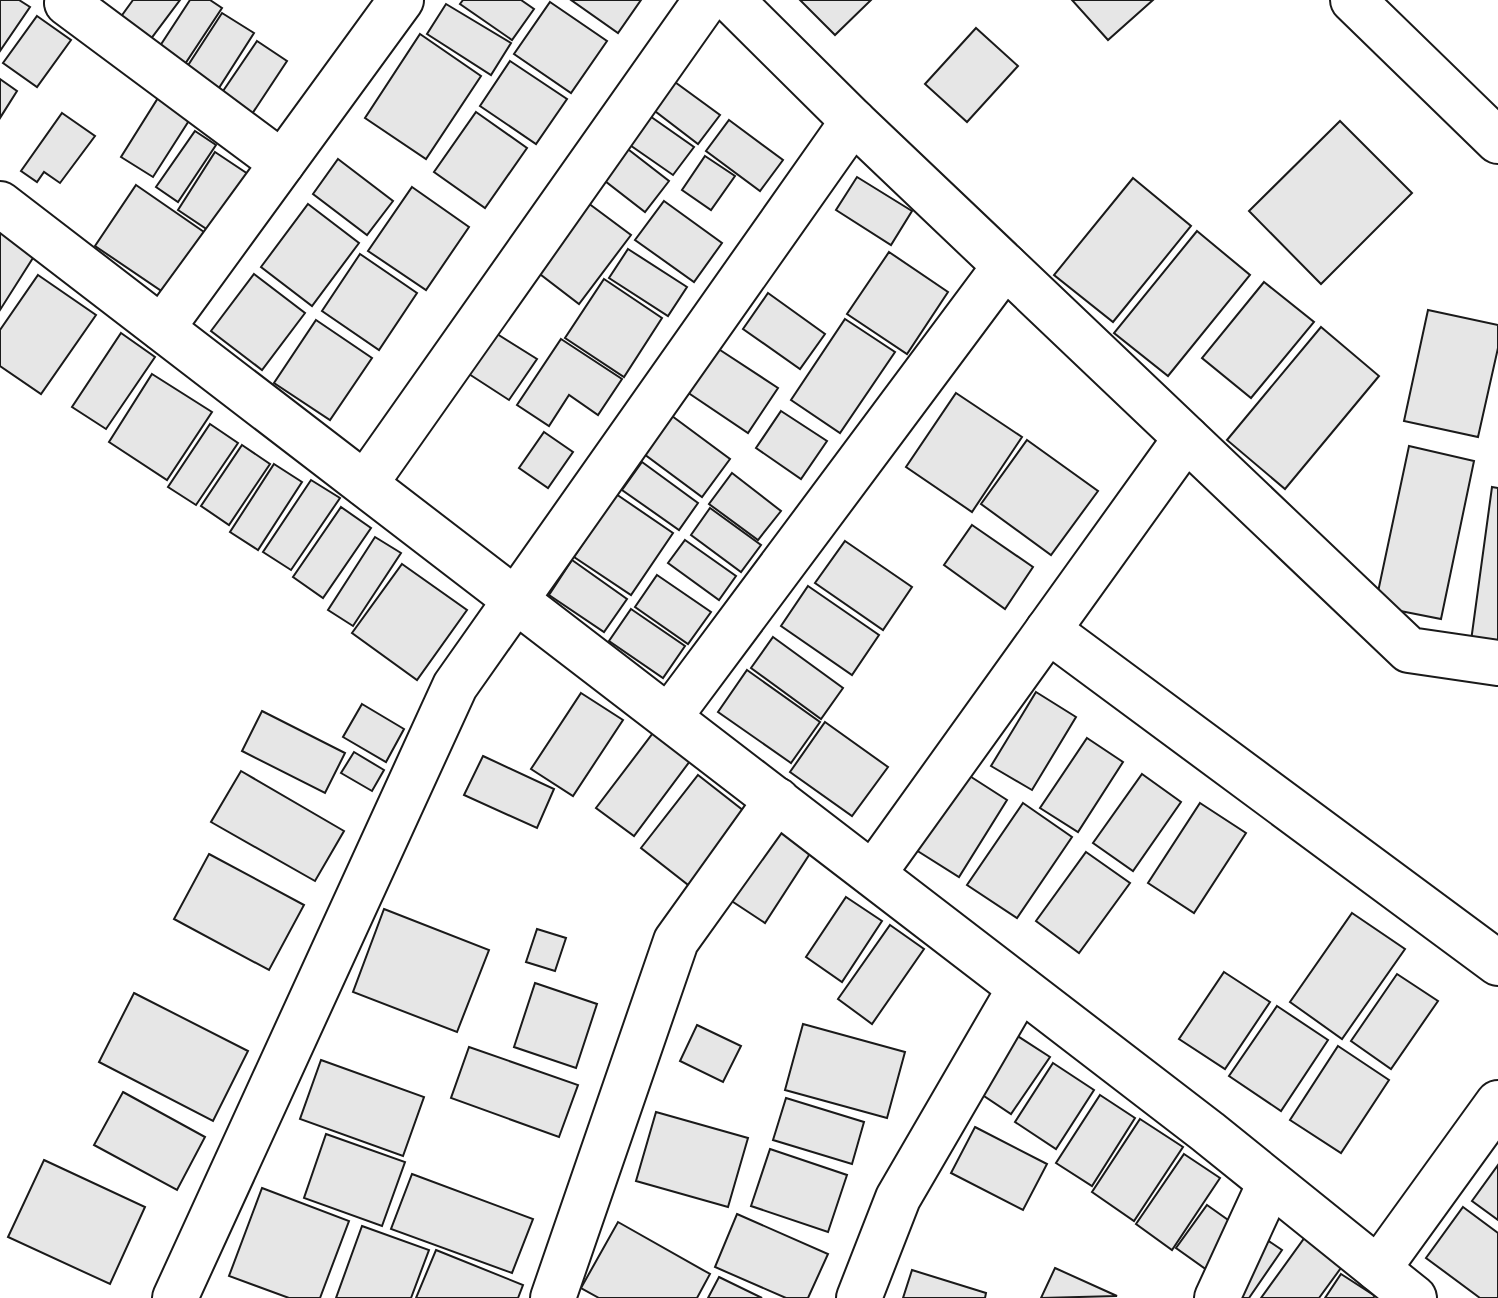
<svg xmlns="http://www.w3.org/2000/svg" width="1498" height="1298" viewBox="0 0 1498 1298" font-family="'Zilla Slab',serif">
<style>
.building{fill:#e6e6e6;stroke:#1a1a1a;stroke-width:2}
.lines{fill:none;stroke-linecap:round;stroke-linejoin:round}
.street-casing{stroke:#1a1a1a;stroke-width:48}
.street{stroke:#fff;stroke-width:44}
</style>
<rect width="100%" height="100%" fill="#fff"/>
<g class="building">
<polygon points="0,0 19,0 30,7 0,51"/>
<polygon points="133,0 180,0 150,40 120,18"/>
<polygon points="190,0 210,0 222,8 183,67 158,49"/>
<polygon points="463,0 521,0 534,9 512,40 460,4"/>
<polygon points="571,0 641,0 618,33"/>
<polygon points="800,0 871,0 835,35"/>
<polygon points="1072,0 1153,0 1108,40"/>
<polygon points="550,2 607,41 571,93 514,54"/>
<polygon points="446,4 511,43 491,75 427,34"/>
<polygon points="222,13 254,33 217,91 185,70"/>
<polygon points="37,16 71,40 37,87 3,63"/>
<polygon points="976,28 1018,66 967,122 925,84"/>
<polygon points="420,34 481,76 426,159 365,118"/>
<polygon points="257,41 287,61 250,117 219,97"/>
<polygon points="510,61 567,99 536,144 480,106"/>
<polygon points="668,77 720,115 698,144 647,105"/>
<polygon points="0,79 17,91 0,118"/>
<polygon points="158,98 190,119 153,177 121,157"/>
<polygon points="476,112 527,148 485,208 434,172"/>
<polygon points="62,113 95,136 60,183 44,172 37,182 21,171"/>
<polygon points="647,114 694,147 673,175 627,143"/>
<polygon points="729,120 783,160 760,191 706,151"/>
<polygon points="1340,121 1412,193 1321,284 1249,211"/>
<polygon points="195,131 216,145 178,202 156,187"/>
<polygon points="620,143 669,181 645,212 596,174"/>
<polygon points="215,152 248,174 211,232 178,210"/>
<polygon points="705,156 735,176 711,210 682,190"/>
<polygon points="338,159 393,201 367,235 313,194"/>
<polygon points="857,177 912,211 891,245 836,210"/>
<polygon points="1133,178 1191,226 1113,322 1054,275"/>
<polygon points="136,185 204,232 163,292 95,246"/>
<polygon points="412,187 469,227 426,290 368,251"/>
<polygon points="584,200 631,235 579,304 532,268"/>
<polygon points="664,201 722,243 694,282 635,240"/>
<polygon points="308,204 359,243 312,306 261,267"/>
<polygon points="0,226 38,250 0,310"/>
<polygon points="1197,231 1250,275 1168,376 1114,333"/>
<polygon points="628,249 687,287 668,316 609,278"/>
<polygon points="889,252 948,292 907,354 847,314"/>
<polygon points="360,254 417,293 379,350 322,311"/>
<polygon points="254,274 305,313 262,370 211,331"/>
<polygon points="38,275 96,315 41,394 0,366 0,330"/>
<polygon points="604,279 662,318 624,377 565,338"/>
<polygon points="1264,282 1314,322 1251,398 1202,358"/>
<polygon points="768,293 825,334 800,369 743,329"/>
<polygon points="1428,310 1498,325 1498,348 1478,437 1404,421"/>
<polygon points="845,319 895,352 840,433 791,400"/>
<polygon points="316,320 372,358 330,420 274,383"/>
<polygon points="478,322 537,359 509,400 452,363"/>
<polygon points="1321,327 1379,376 1285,489 1227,440"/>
<polygon points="121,333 155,357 106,429 72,407"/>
<polygon points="561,339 622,379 598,415 569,395 549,426 517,405"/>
<polygon points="717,348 778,388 748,433 687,392"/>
<polygon points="152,374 212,412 167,480 109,442"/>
<polygon points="956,393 1022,437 972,512 906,467"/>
<polygon points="781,411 827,441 801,479 756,448"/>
<polygon points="672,416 730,459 702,497 644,454"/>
<polygon points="210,424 238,443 196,505 168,487"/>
<polygon points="544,432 573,452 548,488 519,468"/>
<polygon points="1027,440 1098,491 1051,555 981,504"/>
<polygon points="242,445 270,464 229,525 201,506"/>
<polygon points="1409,446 1474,461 1441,619 1375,606"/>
<polygon points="642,462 698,503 679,530 622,490"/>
<polygon points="274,464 302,482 258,550 230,532"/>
<polygon points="732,473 781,511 758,540 709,504"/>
<polygon points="311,480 340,498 291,570 263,552"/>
<polygon points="1492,487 1498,488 1498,645 1471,641"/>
<polygon points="616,494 673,533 631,595 574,557"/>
<polygon points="341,507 371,528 323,598 293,577"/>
<polygon points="710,508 761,545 741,572 691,535"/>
<polygon points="972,525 1033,567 1005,609 944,565"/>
<polygon points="375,537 401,553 353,626 328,610"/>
<polygon points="685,540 736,576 719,600 668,563"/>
<polygon points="845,541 912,587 883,630 815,583"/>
<polygon points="572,560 627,599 604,632 549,595"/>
<polygon points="402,564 467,610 417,680 352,633"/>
<polygon points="657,575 711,612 688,644 635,607"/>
<polygon points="808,586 879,635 852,675 781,626"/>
<polygon points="631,609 685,646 663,678 609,641"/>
<polygon points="773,637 843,688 821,719 751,668"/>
<polygon points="747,670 820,722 791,763 718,712"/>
<polygon points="1036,692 1076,717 1032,790 991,766"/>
<polygon points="581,693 623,720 573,796 531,769"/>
<polygon points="362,704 404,729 386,762 343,737"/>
<polygon points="262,711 345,753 325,793 242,751"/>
<polygon points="825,722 888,767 852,816 790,772"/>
<polygon points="653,733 690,761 634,836 596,808"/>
<polygon points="1087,738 1123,762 1078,832 1040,808"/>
<polygon points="354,752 384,770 372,791 341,773"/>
<polygon points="483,756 554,789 537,828 464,795"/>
<polygon points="241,771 344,831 315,881 211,822"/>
<polygon points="965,773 1007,800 959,877 916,850"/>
<polygon points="1142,774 1181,802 1133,871 1093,843"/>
<polygon points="698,775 758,822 701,895 641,848"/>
<polygon points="1023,803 1072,837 1017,918 967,885"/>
<polygon points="1200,803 1246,833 1194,913 1148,883"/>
<polygon points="767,823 811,852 765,923 721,894"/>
<polygon points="1086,852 1130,883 1079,953 1036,921"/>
<polygon points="209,854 304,905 269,970 174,919"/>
<polygon points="846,897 882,921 842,982 806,957"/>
<polygon points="384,909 489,950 457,1032 353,992"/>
<polygon points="1352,913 1405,949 1342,1039 1290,1002"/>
<polygon points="890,925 924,949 872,1024 838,999"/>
<polygon points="537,929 566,938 555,971 526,962"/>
<polygon points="1224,972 1270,1002 1225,1069 1179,1039"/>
<polygon points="1397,974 1438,1001 1391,1069 1351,1041"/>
<polygon points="535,983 597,1004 576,1068 514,1047"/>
<polygon points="134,993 248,1051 213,1121 99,1062"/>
<polygon points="1277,1006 1328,1040 1281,1111 1229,1076"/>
<polygon points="803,1024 905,1052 887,1118 785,1090"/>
<polygon points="697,1025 741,1046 723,1082 680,1061"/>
<polygon points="1013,1033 1050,1057 1011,1114 975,1090"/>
<polygon points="1338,1046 1389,1080 1341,1153 1290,1120"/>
<polygon points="469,1047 578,1085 559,1137 451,1098"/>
<polygon points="321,1060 424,1097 403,1156 300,1119"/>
<polygon points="1053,1063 1094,1090 1056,1149 1015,1122"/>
<polygon points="123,1092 205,1137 177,1190 94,1145"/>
<polygon points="1100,1095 1135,1118 1092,1186 1056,1163"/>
<polygon points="786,1098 864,1122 852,1164 773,1140"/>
<polygon points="656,1112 748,1138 728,1207 636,1181"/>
<polygon points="1140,1119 1183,1147 1134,1221 1092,1192"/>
<polygon points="975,1127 1047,1164 1023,1210 951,1173"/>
<polygon points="326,1134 405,1162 382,1226 304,1198"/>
<polygon points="770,1149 847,1175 828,1232 751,1206"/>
<polygon points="1184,1154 1220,1178 1172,1250 1136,1224"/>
<polygon points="44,1160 145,1207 110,1284 8,1237"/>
<polygon points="1498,1165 1498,1220 1472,1201"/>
<polygon points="412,1174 533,1219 512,1273 391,1229"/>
<polygon points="262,1188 349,1221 320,1298 289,1298 229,1276"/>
<polygon points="1207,1205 1238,1227 1207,1270 1176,1248"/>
<polygon points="1463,1207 1498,1233 1498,1298 1480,1298 1426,1258"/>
<polygon points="737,1214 828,1254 808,1298 786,1298 715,1267"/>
<polygon points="618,1222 710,1274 697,1298 599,1298 581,1288"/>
<polygon points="362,1226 429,1250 411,1298 336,1298"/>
<polygon points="1251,1229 1282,1250 1249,1298 1231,1298"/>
<polygon points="1308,1233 1346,1261 1319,1298 1261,1298"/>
<polygon points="436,1250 523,1285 518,1298 416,1298"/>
<polygon points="1055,1268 1117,1296 1041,1298"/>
<polygon points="912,1270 986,1293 985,1298 903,1298"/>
<polygon points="1341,1274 1375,1296 1373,1298 1325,1298"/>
<polygon points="719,1277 762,1298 708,1298"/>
</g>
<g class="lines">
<g class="street-casing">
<g id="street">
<polyline points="731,0 853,121 1409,650 1498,663"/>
<polyline points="1353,0 1498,141"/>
<polyline points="67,3 282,163"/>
<polyline points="0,204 1208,1132 1414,1298"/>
<polyline points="162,328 401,0"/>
<polyline points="365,484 706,0"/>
<polyline points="1048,630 1498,963"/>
<polyline points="669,717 1005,266"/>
<polyline points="873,874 1186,438"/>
<polyline points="1378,1269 1498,1103"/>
<polyline points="175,1298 455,686 853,121"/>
<polyline points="553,1298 676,941 777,800"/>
<polyline points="859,1298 898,1198 1020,988"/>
<polyline points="1217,1298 1270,1183"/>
</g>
</g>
<use href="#street" class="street"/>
</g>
</svg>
